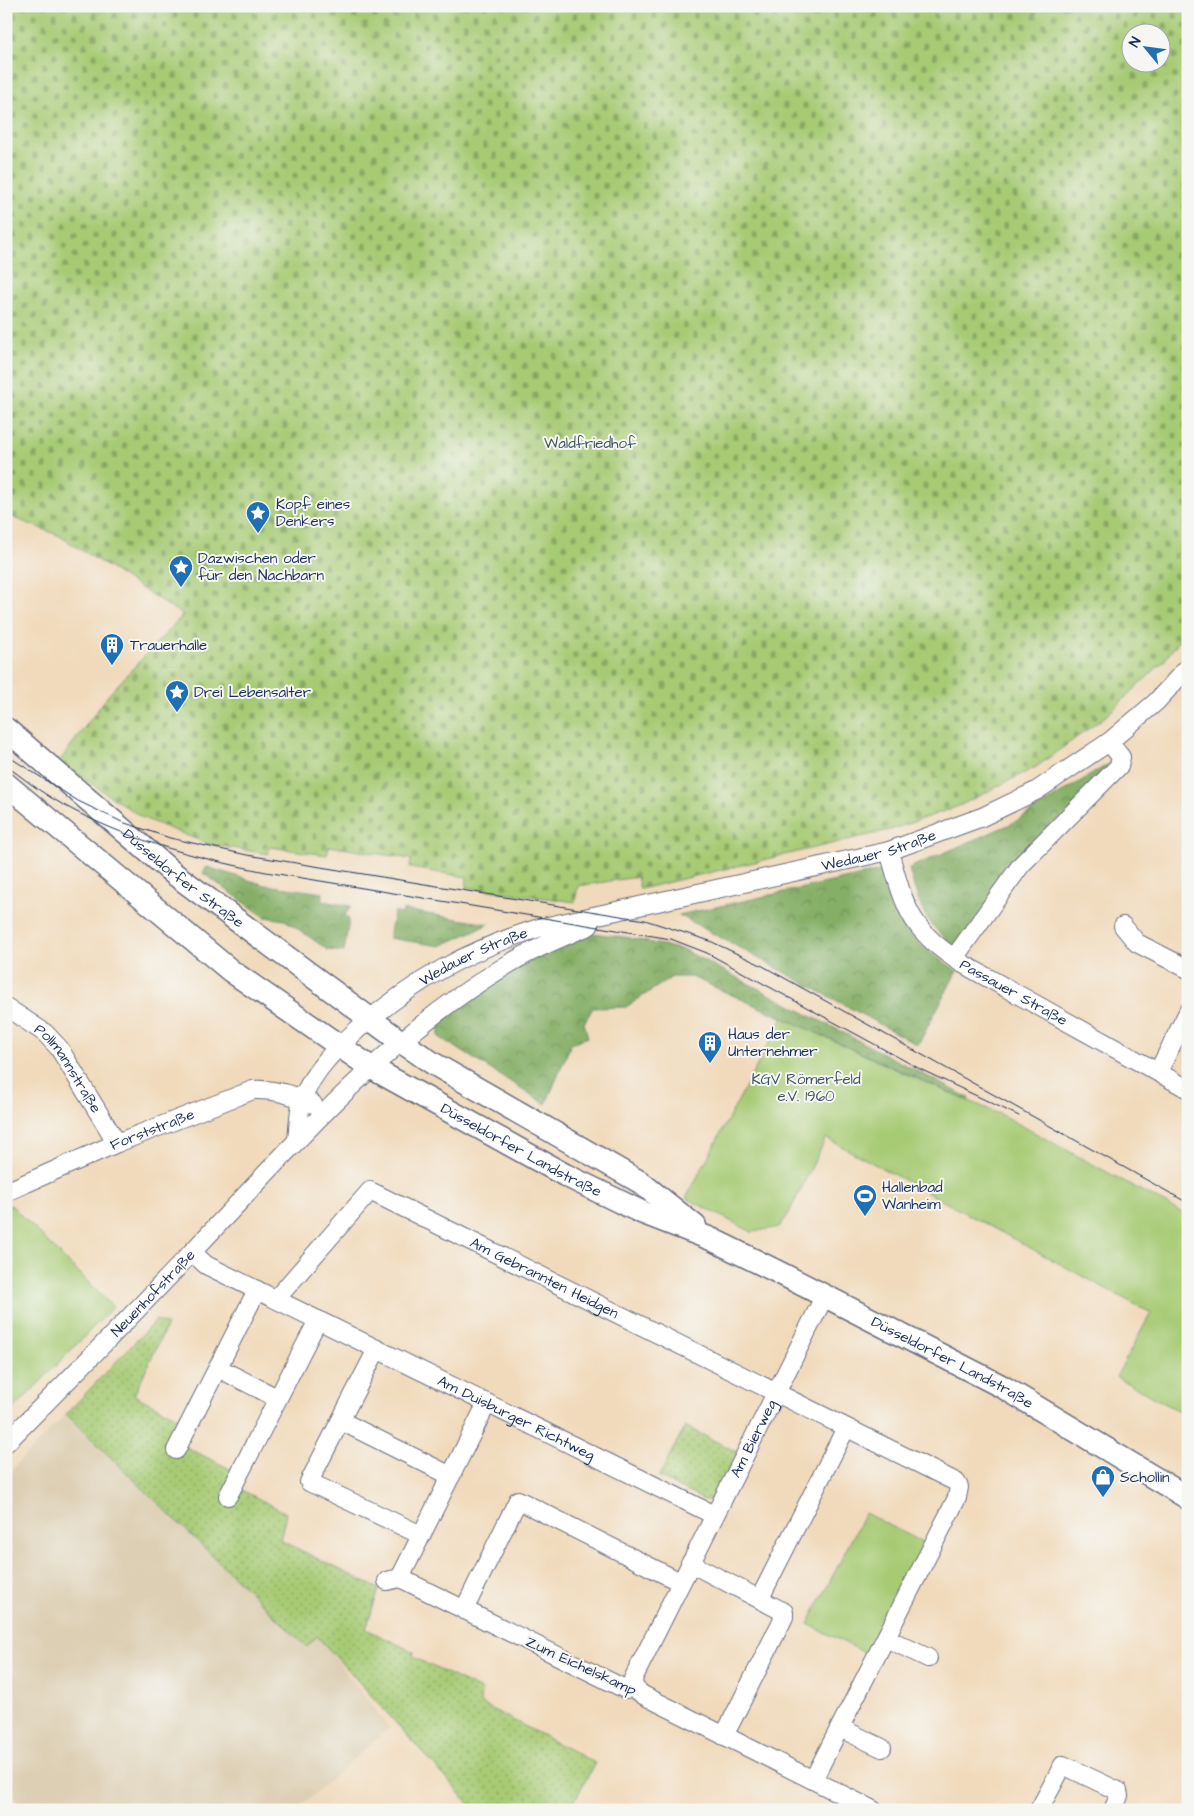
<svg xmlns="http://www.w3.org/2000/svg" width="1194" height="1816" viewBox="0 0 1194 1816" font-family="'Architects Daughter',sans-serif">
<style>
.built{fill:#ddcfb4}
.green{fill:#a7cb74;stroke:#617d69}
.forest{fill:url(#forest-crowns);stroke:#506f62}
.cemetery{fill:url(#cemetery-stones);stroke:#617d69;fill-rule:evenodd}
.park{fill:url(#park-dots);stroke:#617d69}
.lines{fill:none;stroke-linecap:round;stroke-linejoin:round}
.minor-casing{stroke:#666b7f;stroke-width:20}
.major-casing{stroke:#666b7f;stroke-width:25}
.minor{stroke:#fff;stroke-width:18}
.major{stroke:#fff;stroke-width:22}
.tram{stroke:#1b2f5e;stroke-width:1}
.labels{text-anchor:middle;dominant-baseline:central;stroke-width:4;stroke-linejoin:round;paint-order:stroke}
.park-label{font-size:15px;fill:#3e5664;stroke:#f6f6f2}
.poi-label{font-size:15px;fill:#1b2f5e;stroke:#f6f6f2;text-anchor:start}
.street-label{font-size:15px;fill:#1b2f5e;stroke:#f6f6f2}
</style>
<defs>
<pattern id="forest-crowns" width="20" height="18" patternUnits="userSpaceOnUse" patternTransform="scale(1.25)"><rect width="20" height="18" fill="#85af66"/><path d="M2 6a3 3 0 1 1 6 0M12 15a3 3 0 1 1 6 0" fill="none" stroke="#6c8f57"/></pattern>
<pattern id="cemetery-stones" width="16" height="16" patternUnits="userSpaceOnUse" patternTransform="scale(1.25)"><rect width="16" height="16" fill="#a7cb74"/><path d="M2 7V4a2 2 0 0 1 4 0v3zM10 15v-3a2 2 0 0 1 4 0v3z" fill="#87a562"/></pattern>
<pattern id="park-dots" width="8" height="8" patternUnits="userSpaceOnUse" patternTransform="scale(1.25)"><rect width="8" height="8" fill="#a7cb74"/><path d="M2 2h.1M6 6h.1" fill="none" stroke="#87a562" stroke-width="1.8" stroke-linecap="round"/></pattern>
</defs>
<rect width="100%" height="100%" fill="#f6f6f2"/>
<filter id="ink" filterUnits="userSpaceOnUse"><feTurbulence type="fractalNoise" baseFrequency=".02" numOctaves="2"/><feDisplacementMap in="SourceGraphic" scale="10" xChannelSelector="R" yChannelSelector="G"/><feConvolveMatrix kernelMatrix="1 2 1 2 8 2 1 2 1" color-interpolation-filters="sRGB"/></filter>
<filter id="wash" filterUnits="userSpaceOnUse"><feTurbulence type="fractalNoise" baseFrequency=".0096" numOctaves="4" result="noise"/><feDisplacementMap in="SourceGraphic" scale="20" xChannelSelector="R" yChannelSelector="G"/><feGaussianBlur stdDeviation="1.12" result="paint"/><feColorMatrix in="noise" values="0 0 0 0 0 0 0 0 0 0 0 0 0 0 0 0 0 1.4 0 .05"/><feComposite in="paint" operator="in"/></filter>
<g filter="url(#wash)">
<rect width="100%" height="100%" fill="#f1dabb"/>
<polygon class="built" points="66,1414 306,1647 317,1635 389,1728 296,1810 25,1810 6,1789 6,1475"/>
<g class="green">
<polygon points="783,1017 901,1072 1002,1115 1188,1216 1188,1416 1116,1377 1151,1313 826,1138 788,1215 779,1227 752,1232 686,1198"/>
<polygon points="11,1205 113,1307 6,1417 6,1207"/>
<polygon points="865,1513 926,1544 869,1655 808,1624"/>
</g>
<g class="forest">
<path d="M 1110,763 L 956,947 C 923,922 919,906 909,868 L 1013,823 Z"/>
<polygon points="207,867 265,885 323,893 322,901 351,906 345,915 349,920 344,952 328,950 285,920 265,917 203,873"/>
<path d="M 886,870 C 889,886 891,904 899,919 C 910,941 937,957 957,971 L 918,1045 L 679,915 Z"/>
<polygon points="403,910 489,924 440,946 389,938 394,912 402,914"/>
<polygon points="591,933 625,937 684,950 969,1098 968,1101 692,977 672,977 626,1007 593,1008 584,1023 588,1037 571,1044 546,1104 439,1037 439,1021 460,1005 531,961 553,948 572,943"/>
</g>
<path class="cemetery" d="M 6,6 L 1188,6 L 1188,628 L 1164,661 L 1106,716 L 1036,767 L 959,806 L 890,830 L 640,889 L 637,877 L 578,886 L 575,902 L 466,887 L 467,877 L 410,868 L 411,859 L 329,846 L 327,855 L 270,847 L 268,854 L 208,844 L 143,818 L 59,762 L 110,693 L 183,615 L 58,535 L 6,515 ZM 1132,32 L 1162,32 L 1162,62 L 1132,62 Z"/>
<g class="park">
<polygon points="156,1320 167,1325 134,1395 183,1420 182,1445 234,1471 238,1488 286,1513 280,1540 379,1589 366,1629 414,1652 413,1657 481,1690 480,1703 595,1763 571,1807 575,1810 475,1810 317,1636 307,1647 66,1414"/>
<polygon points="685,1426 737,1452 714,1499 704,1500 659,1477"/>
</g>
</g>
<g filter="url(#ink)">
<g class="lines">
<g class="minor-casing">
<g id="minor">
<path id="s1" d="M 889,851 C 905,908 910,931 963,964 L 1188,1089"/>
<polyline points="1123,926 1137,943 1188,969"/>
<polyline points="954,958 1021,865 1119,766 1121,757 1109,742"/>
<path id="s2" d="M 6,1007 L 45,1033 L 59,1048 L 117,1143"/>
<polyline points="1158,1072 1188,1012"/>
<path id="s3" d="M 297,1139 C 299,1126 298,1110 303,1098 C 314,1069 335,1050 357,1030 C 415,980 466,951 539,928 L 889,851 L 982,817 L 1036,791 L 1109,742 L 1156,702 L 1188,667"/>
<path id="s4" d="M 6,1192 L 117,1143 L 253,1090 C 273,1089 295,1095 313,1104"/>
<path id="s5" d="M 192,1252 L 206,1265 L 714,1515"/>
<path id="s6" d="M 276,1299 L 370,1191 L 956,1482 L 959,1487 L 957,1498 L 813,1780"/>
<polyline points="377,1349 309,1482 421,1535"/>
<polyline points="218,1368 277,1398"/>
<polyline points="341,1421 451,1476"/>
<path id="s7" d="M 6,1443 C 69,1379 132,1316 193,1251 C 293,1146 382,1040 507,965 C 533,949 562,937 589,926"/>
<polyline points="176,1450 257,1290"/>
<polyline points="228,1496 318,1320"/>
<polyline points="690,1563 784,1612 784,1617 724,1736"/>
<polyline points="400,1578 487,1403"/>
<polyline points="387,1581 400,1578 625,1689 634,1688"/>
<polyline points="760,1598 846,1428"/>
<polyline points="464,1610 518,1500 680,1582"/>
<polyline points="886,1638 928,1658"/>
<path id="s8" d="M 634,1688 L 633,1679 L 825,1295"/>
<polyline points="634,1688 643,1695 873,1810"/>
<polyline points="840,1728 882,1748"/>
<polyline points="1039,1810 1063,1765 1118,1791 1119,1796 1113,1810"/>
</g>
</g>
<g class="major-casing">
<g id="major">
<path id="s9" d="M 6,729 L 173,873 L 400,1041 L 434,1064 L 640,1182 L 695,1226"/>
<path id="s10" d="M 6,784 L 231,971 L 370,1067 L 565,1175 L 641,1212 L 711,1239 L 774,1270 L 1003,1387 L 1188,1498"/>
</g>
</g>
<use href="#minor" class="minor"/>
<use href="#major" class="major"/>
<g class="tram">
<polyline points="6,755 78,801 122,822 170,838 247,855 645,920 710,941 761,965 1188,1203"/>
<path d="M 6,766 C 21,776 35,788 50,797 C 115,837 192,857 266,872 L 671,939 L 707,953 L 920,1069 L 1019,1116"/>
</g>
</g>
</g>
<defs>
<g id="sight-pin" transform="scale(1.25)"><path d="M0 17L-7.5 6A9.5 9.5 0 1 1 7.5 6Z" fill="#1f6fb2" stroke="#f6f6f2"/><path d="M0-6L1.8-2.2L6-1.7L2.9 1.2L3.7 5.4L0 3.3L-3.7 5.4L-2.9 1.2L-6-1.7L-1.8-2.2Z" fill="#fff"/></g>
<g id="building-pin" transform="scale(1.25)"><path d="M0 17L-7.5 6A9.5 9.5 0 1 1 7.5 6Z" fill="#1f6fb2" stroke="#f6f6f2"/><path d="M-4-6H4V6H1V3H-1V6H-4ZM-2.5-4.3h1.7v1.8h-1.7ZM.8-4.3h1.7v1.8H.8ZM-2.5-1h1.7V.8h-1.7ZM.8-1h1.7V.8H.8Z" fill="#fff"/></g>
<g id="stadium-pin" transform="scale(1.25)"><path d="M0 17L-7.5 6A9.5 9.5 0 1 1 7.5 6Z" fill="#1f6fb2" stroke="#f6f6f2"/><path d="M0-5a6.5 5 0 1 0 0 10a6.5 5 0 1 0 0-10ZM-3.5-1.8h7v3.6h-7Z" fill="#fff"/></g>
<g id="shop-pin" transform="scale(1.25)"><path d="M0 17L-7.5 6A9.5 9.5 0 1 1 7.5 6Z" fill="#1f6fb2" stroke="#f6f6f2"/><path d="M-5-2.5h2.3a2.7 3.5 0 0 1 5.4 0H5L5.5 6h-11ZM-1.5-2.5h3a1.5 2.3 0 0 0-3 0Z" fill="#fff"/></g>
</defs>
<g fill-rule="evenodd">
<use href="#sight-pin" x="258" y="513"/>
<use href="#sight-pin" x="181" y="567"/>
<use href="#building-pin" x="112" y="645"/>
<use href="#sight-pin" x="177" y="692"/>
<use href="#building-pin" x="710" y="1043"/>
<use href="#stadium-pin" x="865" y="1196"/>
<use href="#shop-pin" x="1103" y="1477"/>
</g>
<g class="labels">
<g class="park-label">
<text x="590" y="443">Waldfriedhof</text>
<text x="806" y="1079">KGV Römerfeld<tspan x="806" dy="17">e.V. 1960</tspan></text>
</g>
<g class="poi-label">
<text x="276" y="504">Kopf eines<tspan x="276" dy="17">Denkers</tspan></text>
<text x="198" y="558">Dazwischen oder<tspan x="198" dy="17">für den Nachbarn</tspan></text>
<text x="130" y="645">Trauerhalle</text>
<text x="194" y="692">Drei Lebensalter</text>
<text x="728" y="1034">Haus der<tspan x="728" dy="17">Unternehmer</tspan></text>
<text x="882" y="1187">Hallenbad<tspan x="882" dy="17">Wanheim</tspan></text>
<text x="1120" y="1477">Schollin</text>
</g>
<g class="street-label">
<text stroke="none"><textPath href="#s3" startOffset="688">Wedauer Straße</textPath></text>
<text stroke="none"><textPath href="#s9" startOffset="232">Düsseldorfer Straße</textPath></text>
<text stroke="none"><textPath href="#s3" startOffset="268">Wedauer Straße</textPath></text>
<text stroke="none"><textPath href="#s1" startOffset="198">Passauer Straße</textPath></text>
<text stroke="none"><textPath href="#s2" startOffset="89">Pollmannstraße</textPath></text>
<text stroke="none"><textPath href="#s4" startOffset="159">Forststraße</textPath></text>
<text stroke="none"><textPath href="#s10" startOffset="634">Düsseldorfer Landstraße</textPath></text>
<text stroke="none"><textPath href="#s6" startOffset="338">Am Gebrannten Heidgen</textPath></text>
<text stroke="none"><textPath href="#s7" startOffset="210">Neuenhofstraße</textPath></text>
<text stroke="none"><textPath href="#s10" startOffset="1115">Düsseldorfer Landstraße</textPath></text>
<text stroke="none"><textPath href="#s5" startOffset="365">Am Duisburger Richtweg</textPath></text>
<text stroke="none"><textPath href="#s8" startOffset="278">Am Bierweg</textPath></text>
<text transform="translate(581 1666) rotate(25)">Zum Eichelskamp</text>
</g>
</g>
<rect width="1194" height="1816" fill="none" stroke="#f6f6f2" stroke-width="25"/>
<g transform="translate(1146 48) rotate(299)"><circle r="24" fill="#f6f6f2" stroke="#9ea6b7"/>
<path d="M0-4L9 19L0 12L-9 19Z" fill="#1f6fb2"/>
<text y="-8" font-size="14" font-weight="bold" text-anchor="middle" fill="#1b2f5e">N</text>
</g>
</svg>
